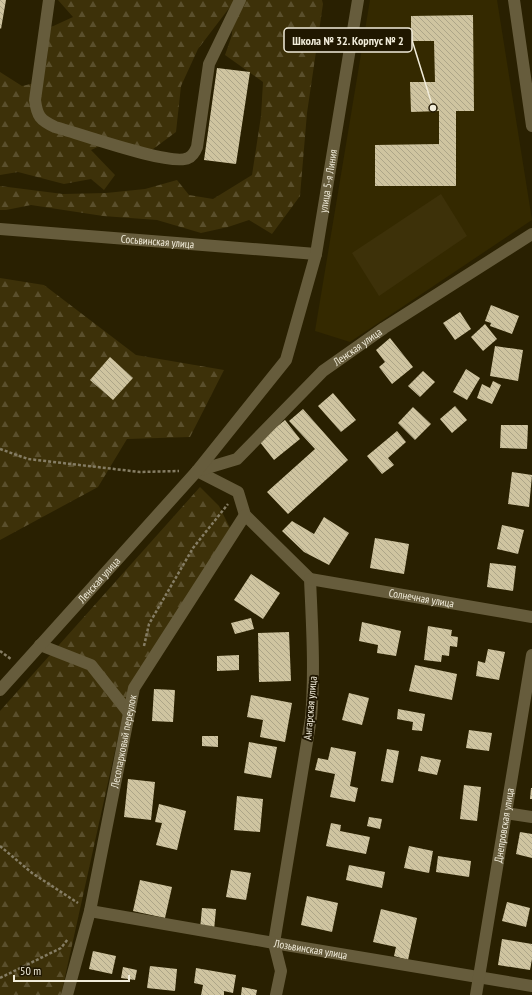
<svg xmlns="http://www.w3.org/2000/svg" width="532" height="995" viewBox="0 0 532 995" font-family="'PT Sans Narrow',sans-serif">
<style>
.built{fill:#342900}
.forest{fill:url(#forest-firs)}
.garden{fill:#3d3109}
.building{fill:url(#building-back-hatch)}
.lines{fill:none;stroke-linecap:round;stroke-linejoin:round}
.path{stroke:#857d64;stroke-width:2.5;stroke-dasharray:3 2;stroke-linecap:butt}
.minor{stroke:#665c3c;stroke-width:12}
.labels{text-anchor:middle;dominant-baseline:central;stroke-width:4;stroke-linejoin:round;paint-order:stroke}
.street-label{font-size:11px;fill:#f1ecda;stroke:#201700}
.leader{fill:none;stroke:#f1ecda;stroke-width:1.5}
.callout-dot{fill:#f1ecda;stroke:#201700;stroke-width:1.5}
.callout{fill:#201700;stroke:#f1ecda;stroke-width:1.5}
.callout-label{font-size:12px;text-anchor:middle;font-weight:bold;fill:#f1ecda}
</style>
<defs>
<pattern id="forest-firs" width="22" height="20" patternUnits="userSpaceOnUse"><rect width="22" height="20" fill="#3d3109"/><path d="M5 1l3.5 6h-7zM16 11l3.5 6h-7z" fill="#5a4f2c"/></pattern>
<pattern id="building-back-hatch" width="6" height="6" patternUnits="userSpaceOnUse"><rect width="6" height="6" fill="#cfc4a0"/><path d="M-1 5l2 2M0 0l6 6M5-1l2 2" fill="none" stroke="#ada588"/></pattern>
</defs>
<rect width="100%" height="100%" fill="#292001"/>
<polygon class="built" points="370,0 497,0 532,220 350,342 315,331"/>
<g class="forest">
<polygon points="58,0 322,0 323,4 307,113 300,196 272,234 249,220 228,227 201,233 157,220 103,216 31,205 6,210 0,210 0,186 63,194 106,193 145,189 177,180 189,195 213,199 252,175 261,116 263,82 225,55 232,35 233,3 198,49 181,86 176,132 145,155 113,140 91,150 115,175 104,190 91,179 64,184 18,172 0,175 0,72 22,86 39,82 47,59 49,28 73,17"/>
<polygon points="0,278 44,285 136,355 224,370 190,437 127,439 98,487 0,540"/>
<polygon points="200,487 219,506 230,528 128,692 61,995 0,995 0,711"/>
</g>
<polygon class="garden" points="441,194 467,236 379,296 352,253"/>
<g class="building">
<polygon points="0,0 6,0 1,29 0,28"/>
<polygon points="473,15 474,111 456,111 456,186 375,186 375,145 439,144 439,111 411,112 410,82 435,82 434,41 411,41 411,16"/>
<polygon points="217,68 250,72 236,164 204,160"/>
<polygon points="491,305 519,316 512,334 490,326 491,323 485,321"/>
<polygon points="460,312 471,329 455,340 443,323"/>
<polygon points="485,324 497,339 483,351 471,337"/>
<polygon points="390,338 413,367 392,384 379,367 385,362 376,350"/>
<polygon points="495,346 523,350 518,381 490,376"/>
<polygon points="110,357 133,378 113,400 90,380"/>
<polygon points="466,369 480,378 467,400 453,392"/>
<polygon points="423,371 435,382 420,397 408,386"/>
<polygon points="493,381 501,385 492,404 477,398 482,384 490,388"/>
<polygon points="333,393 356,420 341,432 318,406"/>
<polygon points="455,406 467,420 452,433 440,419"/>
<polygon points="413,407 431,424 415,440 398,423"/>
<polygon points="303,409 348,460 288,514 267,492 315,449 289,421"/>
<polygon points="285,420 300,439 274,460 259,441"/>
<polygon points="501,425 528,425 527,449 500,448"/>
<polygon points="397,431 406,442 388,458 394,465 382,474 367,456"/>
<polygon points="512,472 532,475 529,507 508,504"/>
<polygon points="324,517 349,533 329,565 304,552 282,531 292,521 314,534"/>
<polygon points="502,525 524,530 518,554 497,549"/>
<polygon points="375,538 409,544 404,574 370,568"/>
<polygon points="490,563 516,566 513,591 487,587"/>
<polygon points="251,574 280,593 263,619 234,600"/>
<polygon points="251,618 254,629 235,634 231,623"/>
<polygon points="362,622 401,631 396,656 377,653 378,645 359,641"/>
<polygon points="428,626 452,630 451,636 458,637 457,647 450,646 449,656 442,655 441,662 424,660"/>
<polygon points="289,632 291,681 259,682 258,633"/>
<polygon points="488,649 505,652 499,680 476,676 478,661 485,663"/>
<polygon points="239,655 239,670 217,671 217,656"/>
<polygon points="415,665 457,674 452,700 409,691"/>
<polygon points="154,689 175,690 173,722 152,721"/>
<polygon points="349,693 369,698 362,725 342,720"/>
<polygon points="251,695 292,703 285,742 260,737 263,720 247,717"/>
<polygon points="398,709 425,714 422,731 412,730 413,722 397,719"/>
<polygon points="469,730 492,733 489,751 466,748"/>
<polygon points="202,736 218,736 218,747 202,746"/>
<polygon points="249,742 277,747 271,778 244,773"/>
<polygon points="331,747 356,752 350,786 358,788 355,802 330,797 335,774 315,770 318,758 328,760"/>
<polygon points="387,749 399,751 393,783 381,781"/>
<polygon points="421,756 441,760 437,775 418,771"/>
<polygon points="128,779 155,782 151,820 124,817"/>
<polygon points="464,785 481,787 477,821 460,819"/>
<polygon points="531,788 532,788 532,799 530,799"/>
<polygon points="237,796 263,799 260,832 234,830"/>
<polygon points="159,804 186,811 177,850 156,845 162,823 155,822"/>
<polygon points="369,817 382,819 380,829 367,826"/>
<polygon points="331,823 341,825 340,831 370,837 366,854 326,846"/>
<polygon points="520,832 532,834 532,858 516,854"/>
<polygon points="409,846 433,851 429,873 404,868"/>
<polygon points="438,856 471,861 469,877 436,872"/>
<polygon points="349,865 385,872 382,888 346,880"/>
<polygon points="231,870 251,873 246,900 226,897"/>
<polygon points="140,880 172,887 165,918 133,911"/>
<polygon points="307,896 338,903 332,932 301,925"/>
<polygon points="507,902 530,908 526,927 502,921"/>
<polygon points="202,908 216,909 214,930 200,929"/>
<polygon points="381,909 417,918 408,960 394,956 396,947 373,942"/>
<polygon points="502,939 532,944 532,959 530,970 498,965"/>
<polygon points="93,951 116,956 112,974 89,969"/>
<polygon points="150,966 177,969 175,991 147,988"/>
<polygon points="123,967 137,970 135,980 121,978"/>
<polygon points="196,968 236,975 233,993 224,991 224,995 201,995 203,985 194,983"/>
<polygon points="242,987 257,990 256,995 241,995"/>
</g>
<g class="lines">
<g class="path">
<polyline points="0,449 28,459 140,472 179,471"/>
<polyline points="144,646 149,624 193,548 228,504"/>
<polyline points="0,651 11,659"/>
<polyline points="0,846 32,873 78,903"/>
<polyline points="0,978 61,948 68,939"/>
</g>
<g class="minor">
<path d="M 49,0 L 35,100 C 37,116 40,120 55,127 C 78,133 172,167 188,158 C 193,156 195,152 197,147 L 209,64 L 240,0"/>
<polyline points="514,0 532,126"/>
<path id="s1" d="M 0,229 L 316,254"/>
<path d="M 197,471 L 238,492 L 245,515 L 310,579 C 312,625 315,671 311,718 L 274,943 L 281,971 L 276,995"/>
<path id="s2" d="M 197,471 L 237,459 L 323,371 L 384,328 L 532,234"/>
<path id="s3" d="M 310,579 L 532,617"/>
<polyline points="40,645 91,665 129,713"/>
<path id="s4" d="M 0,690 L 197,471 L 286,360 L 316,254 L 358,0"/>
<polyline points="506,813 532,817"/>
<path id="s5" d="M 90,911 L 274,943 L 532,986"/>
<path id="s6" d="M 67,995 L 90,911 L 134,688 L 245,515"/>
<path id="s7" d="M 476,995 L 532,655"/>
</g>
</g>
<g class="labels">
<g class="street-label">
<text stroke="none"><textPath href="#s4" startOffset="621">улица 5-я Линия</textPath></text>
<text stroke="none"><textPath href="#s1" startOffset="158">Сосьвинская улица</textPath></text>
<text stroke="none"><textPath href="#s2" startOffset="207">Ленская улица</textPath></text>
<text stroke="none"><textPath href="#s4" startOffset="148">Ленская улица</textPath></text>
<text stroke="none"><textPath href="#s3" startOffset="113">Солнечная улица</textPath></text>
<text transform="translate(310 708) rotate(-85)">Ангарская улица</text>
<text stroke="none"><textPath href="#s6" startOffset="260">Лесопарковый переулок</textPath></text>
<text stroke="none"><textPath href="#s7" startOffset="172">Днепровская улица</textPath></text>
<text stroke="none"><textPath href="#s5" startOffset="224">Лозьвинская улица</textPath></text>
</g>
</g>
<path class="leader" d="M433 108L412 40"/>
<circle class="callout-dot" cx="433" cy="108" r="4"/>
<rect class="callout" x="284" y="28" width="128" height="24" rx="4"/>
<g class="callout-label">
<text x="348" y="45">Школа № 32. Корпус № 2</text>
</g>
<path d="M14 975v6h115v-6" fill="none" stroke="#f1ecda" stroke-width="2"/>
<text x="20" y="975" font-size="12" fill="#f1ecda" stroke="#201700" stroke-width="3" paint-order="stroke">50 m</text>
</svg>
